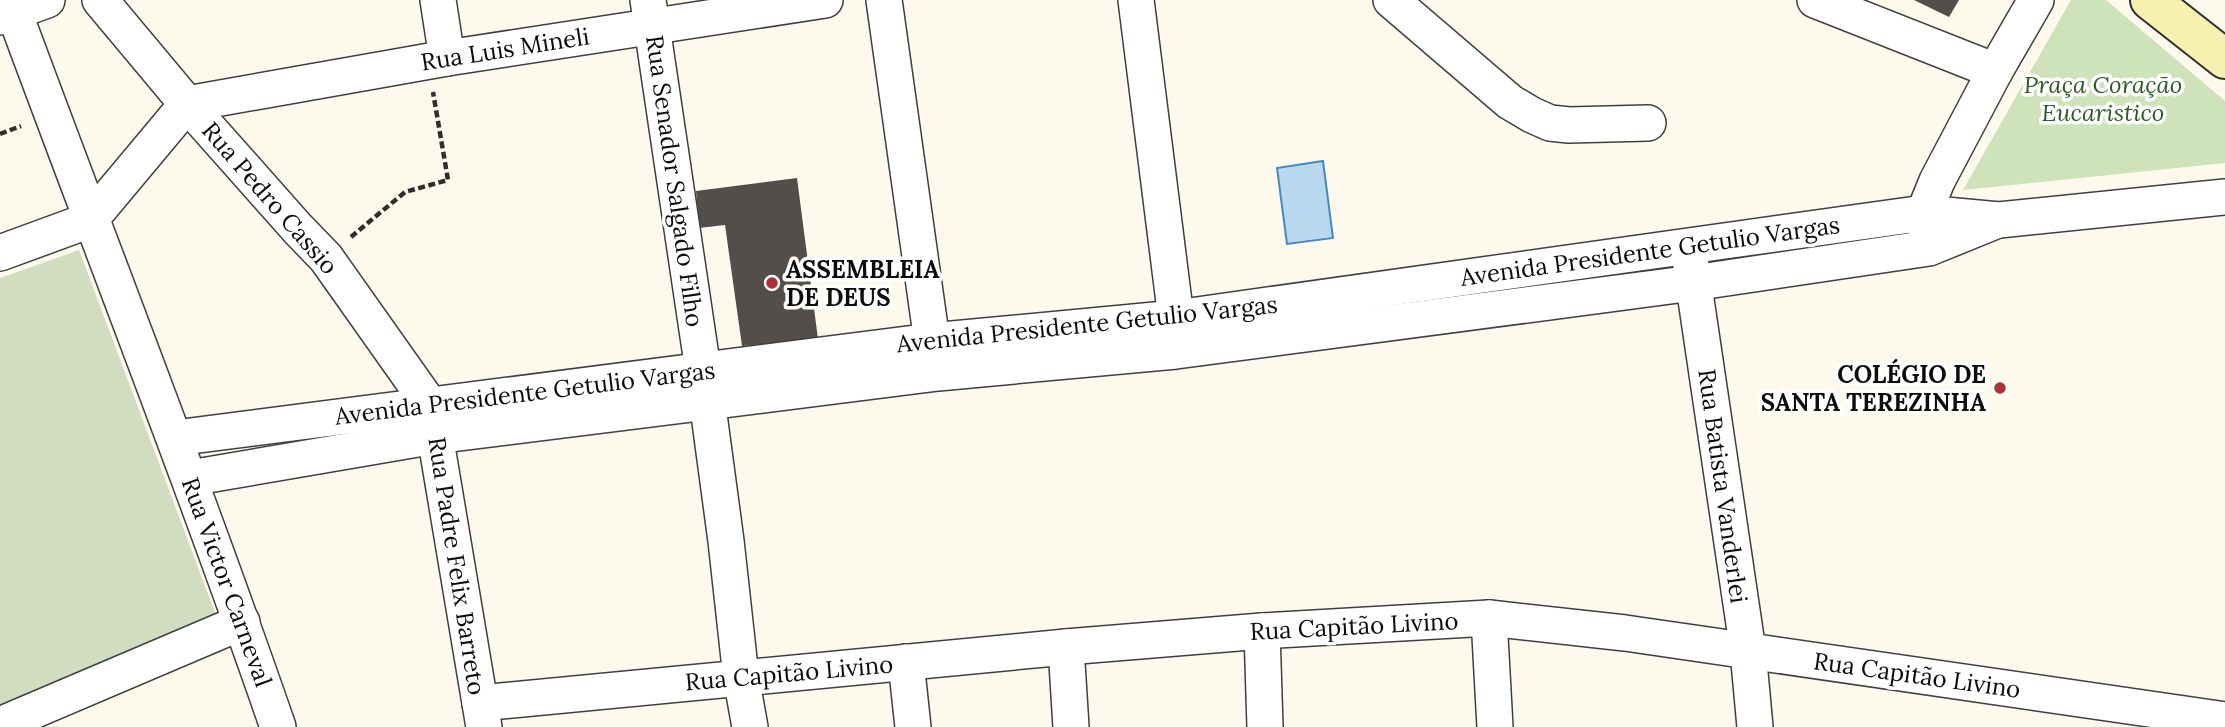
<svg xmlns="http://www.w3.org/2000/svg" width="2225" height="727" viewBox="0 0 2225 727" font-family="Lora,serif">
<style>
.green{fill:#cee3ba}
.cemetery{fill:#d2dcc0}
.water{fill:#b7d8ef;stroke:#468abe;stroke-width:2}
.building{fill:#534e49}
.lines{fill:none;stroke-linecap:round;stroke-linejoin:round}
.street-casing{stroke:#3f3f3f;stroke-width:38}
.secondary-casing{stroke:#2e2e2e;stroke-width:42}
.path{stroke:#2e2e2e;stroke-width:4.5;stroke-dasharray:7 3.5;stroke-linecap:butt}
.street{stroke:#fff;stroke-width:35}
.secondary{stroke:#f6f1ae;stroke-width:38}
.poi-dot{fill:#ac3335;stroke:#fff;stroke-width:2.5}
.labels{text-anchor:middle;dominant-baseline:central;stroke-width:7;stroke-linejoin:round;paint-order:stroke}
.street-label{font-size:24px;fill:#0c0c0c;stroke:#fff}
.park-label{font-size:24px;font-style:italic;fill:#2d5c24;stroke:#fff}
.poi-label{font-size:24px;font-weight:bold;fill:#0c0c0c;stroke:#fff;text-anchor:start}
</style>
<rect width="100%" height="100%" fill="#fdfaed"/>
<polygon class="green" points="2071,0 2106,0 2225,101 2225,163 1963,190"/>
<polygon class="cemetery" points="79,250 217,618 0,706 0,278"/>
<polygon class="water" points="1323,161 1333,238 1287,244 1277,168"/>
<g class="building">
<polygon points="1914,0 1959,0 1949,17"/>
<polygon points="797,178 818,339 742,346 725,225 699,228 696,191"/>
</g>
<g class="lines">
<g class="street-casing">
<g id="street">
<polyline points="100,0 187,104 298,229 326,258 430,405 484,727"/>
<polyline points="438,0 447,58"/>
<polyline points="648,0 703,370 726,541 741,677 750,727"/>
<polyline points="884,0 935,363"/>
<polyline points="1136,0 1176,318 1176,341"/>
<polyline points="1391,0 1510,102 1532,115 1550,123 1569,125 1648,123"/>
<polyline points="1815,0 1995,71"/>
<path d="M 14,12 C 102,250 195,487 278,727"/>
<polyline points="0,17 47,0"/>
<polyline points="1927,234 1924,213 1937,181 1995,71 2036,0"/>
<polyline points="0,253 90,220 187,104 447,58 825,0"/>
<polyline points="1690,259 1748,651 1755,727"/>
<polyline points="175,438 931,341 1176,318 1924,213 1999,220 2225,197"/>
<polyline points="190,478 435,436 938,373 1176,351 1693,283 1929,248 1993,222"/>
<polyline points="1489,618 1495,727"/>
<polyline points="1262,631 1265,727"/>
<polyline points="1066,647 1071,727"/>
<polyline points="906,662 913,727"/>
<polyline points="480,703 1066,647 1262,631 1489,618 1625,633 2225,720"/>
<polyline points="0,725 242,622"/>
</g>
</g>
<g class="secondary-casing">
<polyline id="secondary" points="2150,0 2225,59"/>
</g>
<g class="path">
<polyline points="0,134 21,126"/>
<polyline points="351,237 405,192 448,180 433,92"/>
</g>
<use href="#street" class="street"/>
<use href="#secondary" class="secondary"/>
</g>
<g class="poi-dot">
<circle cx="772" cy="283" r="7"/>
<circle cx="2000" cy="388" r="7"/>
</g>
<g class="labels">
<g class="street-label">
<text transform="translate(505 49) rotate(-9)">Rua Luis Mineli</text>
<text transform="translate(675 181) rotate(82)">Rua Senador Salgado Filho</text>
<text transform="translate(270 198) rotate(49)">Rua Pedro Cassio</text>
<text transform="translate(1650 251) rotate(-8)">Avenida Presidente Getulio Vargas</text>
<text transform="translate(1087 324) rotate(-6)">Avenida Presidente Getulio Vargas</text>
<text transform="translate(525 393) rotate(-7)">Avenida Presidente Getulio Vargas</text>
<text transform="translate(1723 486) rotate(82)">Rua Batista Vanderlei</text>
<text transform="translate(457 566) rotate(81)">Rua Padre Felix Barreto</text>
<text transform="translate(227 582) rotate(70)">Rua Victor Carneval</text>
<text transform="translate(1354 626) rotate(-3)">Rua Capitão Livino</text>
<text transform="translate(789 673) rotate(-5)">Rua Capitão Livino</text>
<text transform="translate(1917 675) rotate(8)">Rua Capitão Livino</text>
</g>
<g class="park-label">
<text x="2103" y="84">Praça Coração<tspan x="2103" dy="28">Eucaristico</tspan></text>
</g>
<g class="poi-label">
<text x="786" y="269">ASSEMBLEIA<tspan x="786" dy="28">DE DEUS</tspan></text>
<text x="1986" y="374" text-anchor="end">COLÉGIO DE<tspan x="1986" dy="28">SANTA TEREZINHA</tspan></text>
</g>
</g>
</svg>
